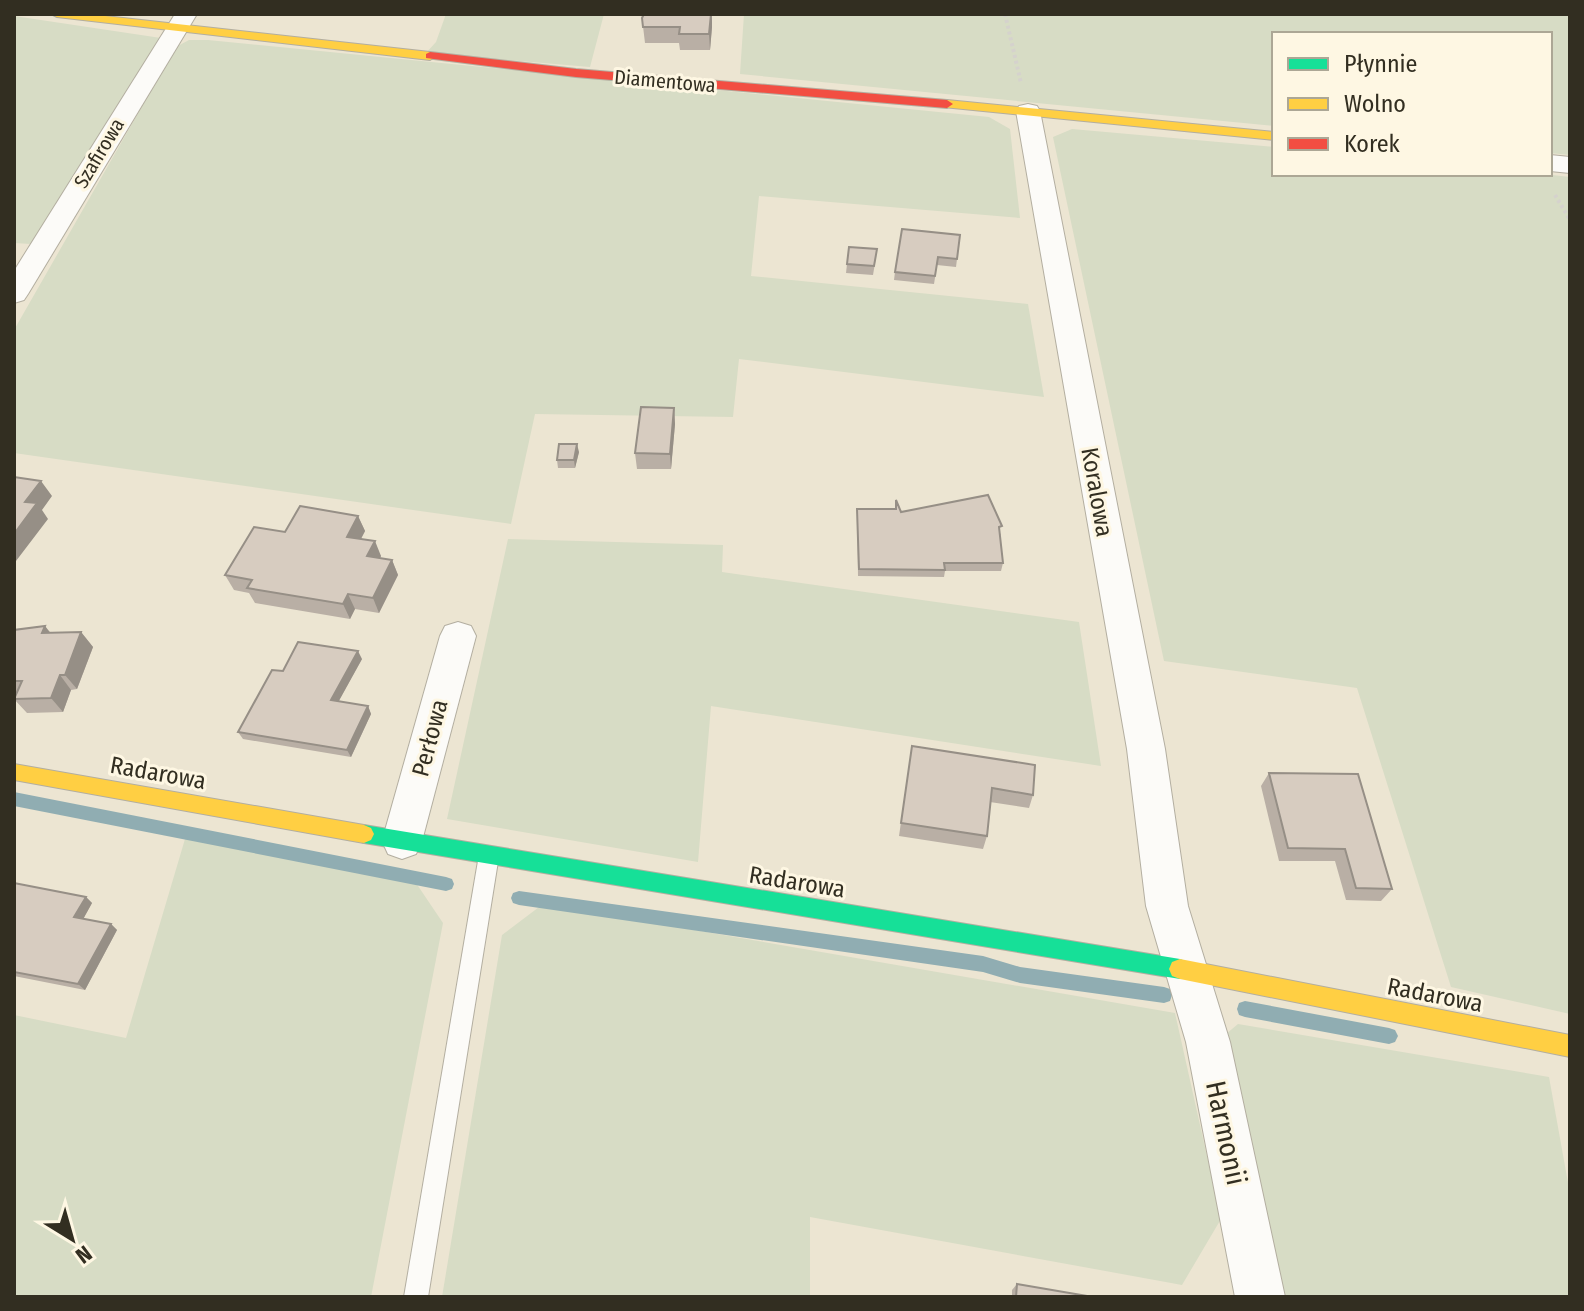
<svg xmlns="http://www.w3.org/2000/svg" width="1584" height="1311" viewBox="0 0 1584 1311" font-family="'Fira Sans Condensed',sans-serif">
<style>
.green{fill:#d7dcc5}
.lines{fill:none;stroke-linecap:round;stroke-linejoin:round}
.stream{fill:#90adb2;fill-rule:evenodd}
.lane-casing{stroke:#b3aea0;stroke-width:2}
.street-casing{stroke:#b3aea0;stroke-width:2}
.fast-casing{stroke:#b3aea0;stroke-width:2}
.slow-casing{stroke:#b3aea0;stroke-width:2}
.jam-casing{stroke:#b3aea0;stroke-width:2}
.path{stroke:#d5d2cd;stroke-width:4;stroke-dasharray:3 3;stroke-linecap:butt}
.lane{fill:#fcfbf8;fill-rule:evenodd}
.street{fill:#fcfbf8;fill-rule:evenodd}
.fast{fill:#16e098;fill-rule:evenodd}
.slow{fill:#ffcf43;fill-rule:evenodd}
.jam{fill:#f24e42;fill-rule:evenodd}
.wall{fill:#b9afa5}
.shaded-wall{fill:#968f86}
.building{fill:#d7ccc0;stroke:#968f86;stroke-width:2}
.labels{text-anchor:middle;dominant-baseline:central;stroke-width:6;stroke-linejoin:round;paint-order:stroke}
.far-street-label{font-size:20px;fill:#322e21;stroke:#fef7e3}
.street-label{font-size:24px;fill:#322e21;stroke:#fef7e3}
.near-street-label{font-size:28px;fill:#322e21;stroke:#fef7e3}
</style>
<rect width="100%" height="100%" fill="#ece5d2"/>
<g class="green">
<polygon points="446,14 604,14 590,67 426,53 436,42"/>
<polygon points="744,14 1570,14 1570,155 1550,153 1550,34 1274,34 1274,126 740,74"/>
<polygon points="14,16 161,38 31,244 14,243"/>
<polygon points="189,40 208,40 989,117 1010,129 1020,218 759,196 751,276 1028,304 1044,397 739,359 733,417 535,414 511,524 14,453 14,330 176,47"/>
<polygon points="1072,129 1274,147 1274,174 1543,174 1570,177 1570,1014 1451,987 1357,688 1164,661 1053,137"/>
<polygon points="508,539 723,545 722,572 1079,622 1101,766 711,706 698,862 447,819"/>
<polygon points="185,839 414,880 443,923 371,1297 14,1297 14,1015 126,1038"/>
<polygon points="543,904 1175,1013 1221,1219 1182,1285 810,1217 810,1297 442,1297 502,935"/>
<polygon points="1238,1024 1549,1077 1570,1194 1570,1297 1283,1297 1226,1034"/>
</g>
<g class="lines">
<g class="stream">
<polygon points="14,792 446,877 452,879 454,884 452,889 446,891 14,806"/>
<polygon points="519,891 983,956 1020,967 1164,987 1170,989 1172,995 1170,1001 1164,1003 1020,983 983,972 519,905 513,903 511,898 513,893"/>
<polygon points="1245,1001 1389,1028 1395,1030 1398,1036 1395,1042 1389,1044 1245,1017 1239,1015 1237,1009 1239,1003"/>
</g>
<g class="lane-casing">
<polygon id="lane" points="489,846 496,849 499,855 428,1297 404,1297 479,855 482,849"/>
</g>
<g class="street-casing">
<g id="street">
<polygon points="175,14 197,14 28,294 24,300 14,303 14,271"/>
<polygon points="1028,104 1037,106 1040,111 1165,749 1188,906 1230,1042 1285,1297 1235,1297 1186,1042 1146,906 1127,749 1016,111 1019,106"/>
<polygon points="1550,155 1570,157 1570,173 1550,171"/>
<polygon points="458,622 471,626 476,636 422,841 416,854 402,859 388,854 382,841 440,636 445,626"/>
</g>
</g>
<g class="fast-casing">
<polygon id="fast" points="364,825 1180,959 1188,962 1191,969 1188,976 1180,979 364,843 357,840 354,834 357,828"/>
</g>
<g class="slow-casing">
<g id="slow">
<polygon points="51,14 87,14 430,52 436,56 430,60 57,17"/>
<polygon points="947,100 1274,132 1274,140 943,107 943,101"/>
<polygon points="14,764 364,825 371,828 374,834 371,840 364,843 14,780"/>
<polygon points="1180,959 1570,1035 1570,1057 1180,979 1172,976 1169,969 1172,962"/>
</g>
</g>
<g class="jam-casing">
<polygon id="jam" points="430,52 576,69 947,100 953,104 947,108 576,77 426,58 426,54"/>
</g>
<g class="path">
<polyline points="1005,14 1021,83"/>
<polyline points="1555,195 1570,220"/>
</g>
<use href="#lane" class="lane"/>
<use href="#street" class="street"/>
<use href="#fast" class="fast"/>
<use href="#slow" class="slow"/>
<use href="#jam" class="jam"/>
</g>
<g class="wall">
<polygon points="330,14 356,14 354,16"/>
<polygon points="712,14 712,27 710,50 680,50 679,43 645,43 642,18"/>
<polygon points="960,235 956,267 937,265 934,284 894,280 895,272"/>
<polygon points="876,257 873,275 846,273 847,264"/>
<polygon points="674,408 675,424 671,469 637,469 635,453"/>
<polygon points="579,452 575,468 558,468 557,460"/>
<polygon points="857,509 901,512 1001,534 1000,535 1003,563 1001,571 945,571 944,577 858,576"/>
<polygon points="358,516 365,531 361,539 381,556 380,558 392,560 398,575 379,613 355,609 350,619 255,603 249,593 234,590 225,575 285,532"/>
<polygon points="14,630 50,633 81,632 93,647 77,689 71,690 63,712 27,713 14,699 16,696 14,696"/>
<polygon points="362,659 338,702 368,706 371,714 351,757 243,739 238,732 283,671"/>
<polygon points="912,746 1033,795 1029,808 990,802 987,836 983,849 899,836"/>
<polygon points="1269,773 1392,889 1381,901 1346,900 1335,861 1279,861 1261,786"/>
<polygon points="14,883 86,897 92,903 83,919 111,924 117,930 85,990 14,976"/>
<polygon points="1017,1284 1093,1297 1012,1297 1012,1290"/>
</g>
<g class="shaded-wall">
<polygon points="712,14 712,27 710,50 709,34"/>
<polygon points="674,408 675,424 671,469 670,454"/>
<polygon points="577,444 579,452 575,468 574,460"/>
<polygon points="41,481 52,496 42,510 48,519 16,561 14,558 14,534 25,502"/>
<polygon points="358,516 365,531 354,552 347,537"/>
<polygon points="375,541 381,556 373,571 367,556"/>
<polygon points="392,560 398,575 379,613 373,598"/>
<polygon points="348,594 355,609 350,619 343,604"/>
<polygon points="45,626 57,641 42,633"/>
<polygon points="81,632 93,647 77,689 65,675"/>
<polygon points="358,651 362,659 335,708 331,700"/>
<polygon points="60,675 71,690 63,712 51,698"/>
<polygon points="368,706 371,714 351,757 347,750"/>
<polygon points="86,897 92,903 81,923 74,917"/>
<polygon points="111,924 117,930 85,990 78,984"/>
</g>
<g class="building">
<polygon points="644,14 711,14 709,34 679,34 680,27 643,27 642,18"/>
<polygon points="902,229 960,235 957,259 938,257 935,276 895,272"/>
<polygon points="849,247 877,249 874,266 847,264"/>
<polygon points="641,407 674,408 670,454 635,453"/>
<polygon points="559,444 577,444 574,460 557,460"/>
<polygon points="14,477 41,481 25,502 37,503 14,534"/>
<polygon points="988,495 1002,526 999,527 1003,563 944,563 945,570 859,569 857,509 896,509 896,500 901,512"/>
<polygon points="300,506 358,516 347,537 375,541 367,556 392,560 373,598 348,594 343,604 247,588 252,580 225,575 254,527 285,532"/>
<polygon points="45,626 42,633 81,632 65,675 60,675 51,698 14,699 22,681 14,681 14,630"/>
<polygon points="298,642 358,651 331,700 368,706 347,750 238,732 272,670 283,671"/>
<polygon points="912,746 1035,765 1033,795 992,788 987,836 901,823"/>
<polygon points="1269,773 1358,774 1392,889 1356,888 1345,849 1288,848"/>
<polygon points="14,883 86,897 74,917 111,924 78,984 14,972"/>
<polygon points="1017,1284 1093,1297 1016,1297"/>
</g>
<g class="labels">
<g class="far-street-label">
<text transform="translate(665 81) rotate(5)">Diamentowa</text>
<text transform="translate(99 153) rotate(-59)">Szafirowa</text>
</g>
<g class="street-label">
<text transform="translate(1097 492) rotate(80)">Koralowa</text>
<text transform="translate(430 738) rotate(-75)">Perłowa</text>
<text transform="translate(158 773) rotate(10)">Radarowa</text>
<text transform="translate(797 882) rotate(9)">Radarowa</text>
<text transform="translate(1435 995) rotate(11)">Radarowa</text>
</g>
<g class="near-street-label">
<text transform="translate(1226 1133) rotate(78)">Harmonii</text>
</g>
</g>
<rect width="1584" height="1311" fill="none" stroke="#322e21" stroke-width="32"/>
<rect x="1272" y="32" width="280" height="144" fill="#fef7e3" stroke="#aca795" stroke-width="2"/>
<rect x="1288" y="58" width="40" height="12" fill="#16e098" stroke="#aca795" stroke-width="2"/>
<text x="1344" y="72" font-size="24" fill="#322e21">Płynnie</text>
<rect x="1288" y="98" width="40" height="12" fill="#ffcf43" stroke="#aca795" stroke-width="2"/>
<text x="1344" y="112" font-size="24" fill="#322e21">Wolno</text>
<rect x="1288" y="138" width="40" height="12" fill="#f24e42" stroke="#aca795" stroke-width="2"/>
<text x="1344" y="152" font-size="24" fill="#322e21">Korek</text>
<g transform="translate(72 1239) rotate(143)" stroke="#fef7e3" stroke-width="6" paint-order="stroke">
<path d="M0-6L14 30L0 20L-14 30Z" fill="#322e21"/>
<text y="-12" font-size="22" font-weight="bold" text-anchor="middle" fill="#322e21">N</text>
</g>
</svg>
